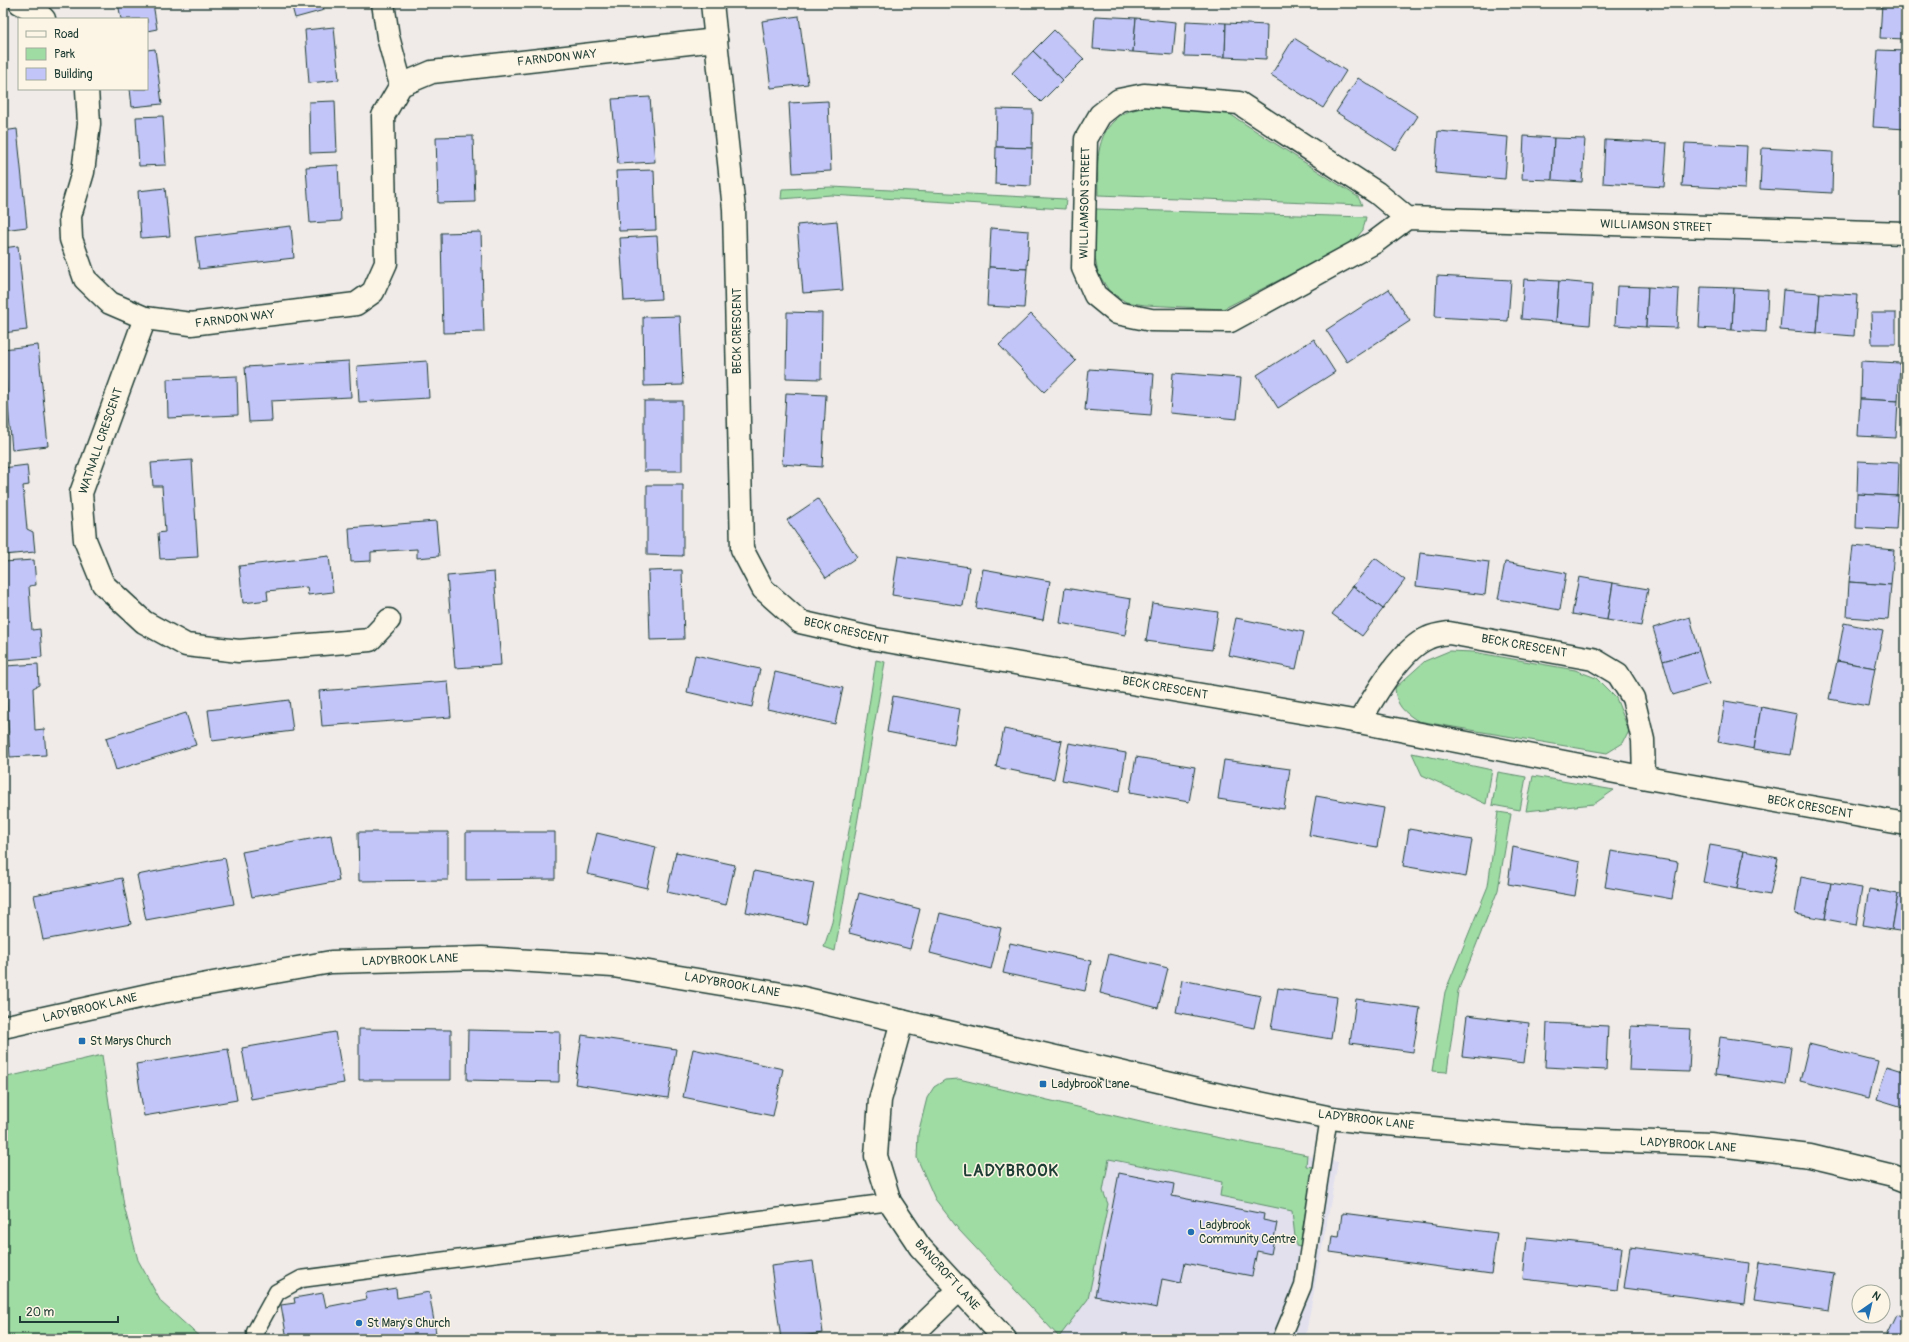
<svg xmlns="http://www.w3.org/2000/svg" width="1909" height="1342" viewBox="0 0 1909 1342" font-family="Pangolin,sans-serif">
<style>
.built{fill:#e2e0ed}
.green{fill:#9fdca4;stroke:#5f8c6c}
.building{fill:#c2c5f7;stroke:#1f3d34}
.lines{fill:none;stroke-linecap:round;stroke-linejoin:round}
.service-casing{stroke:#1f3d34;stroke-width:19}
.minor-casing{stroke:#1f3d34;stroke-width:25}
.tertiary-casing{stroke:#1f3d34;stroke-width:25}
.service{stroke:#fcf5e5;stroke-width:16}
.minor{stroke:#fcf5e5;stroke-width:22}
.tertiary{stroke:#fcf5e5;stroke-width:22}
.poi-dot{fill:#1f6fb2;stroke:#fcf5e5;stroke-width:1.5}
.labels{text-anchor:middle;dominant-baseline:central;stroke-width:3;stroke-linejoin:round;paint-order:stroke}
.street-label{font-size:12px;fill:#1f3d34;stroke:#fcf5e5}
.poi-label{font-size:12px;fill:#1f3d34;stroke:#fcf5e5;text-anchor:start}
.district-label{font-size:16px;font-weight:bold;letter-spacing:1px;fill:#1f3d34;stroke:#fcf5e5}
</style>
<rect width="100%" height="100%" fill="#f0ebe9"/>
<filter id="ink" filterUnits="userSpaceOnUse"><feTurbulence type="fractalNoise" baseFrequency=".025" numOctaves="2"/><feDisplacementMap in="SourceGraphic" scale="8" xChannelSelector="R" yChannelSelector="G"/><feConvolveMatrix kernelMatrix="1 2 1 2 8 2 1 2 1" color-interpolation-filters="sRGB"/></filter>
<g filter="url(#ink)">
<polygon class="built" points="959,1079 1145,1123 1338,1162 1305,1339 1062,1339 959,1230 935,1199 917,1158 918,1134 927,1098 934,1087 945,1080"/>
<g class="green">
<path d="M 1145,107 L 1228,113 L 1358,197 L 1362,205 L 1098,195 C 1098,165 1093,135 1121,115 C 1127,111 1138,109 1145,107 Z"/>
<polygon points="832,187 1066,199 1065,209 831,195 781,199 782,189"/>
<polygon points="1096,209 1366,217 1363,230 1353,242 1223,309 1145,305 1126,302 1109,291 1098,273 1094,253"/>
<path d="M 1449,651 L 1473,652 L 1575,670 L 1596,678 L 1616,698 L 1629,731 L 1623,743 L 1607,753 L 1418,721 C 1404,712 1396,706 1395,688 L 1425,661 Z"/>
<polygon points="876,660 885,662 835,951 824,947 832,922 853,809"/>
<polygon points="1412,753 1492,770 1486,804 1422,775"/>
<polygon points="1498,772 1526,777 1520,810 1492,805"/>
<polygon points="1533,776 1614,790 1594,804 1526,811"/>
<polygon points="1498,812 1511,814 1498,890 1458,991 1447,1072 1432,1071 1445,992 1488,886"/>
<polygon points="102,1055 124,1206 138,1260 161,1302 202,1339 3,1339 3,1078"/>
<polygon points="959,1079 1145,1123 1307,1155 1306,1166 1313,1167 1300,1247 1296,1246 1292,1211 1220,1196 1222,1182 1109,1159 1103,1191 1108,1204 1088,1299 1059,1337 959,1230 935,1199 917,1158 918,1134 927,1098 934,1087 945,1080"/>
</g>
<g class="building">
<polygon points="118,3 153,3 157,29 147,31 147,19 121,19"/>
<polygon points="291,3 322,3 324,10 295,18"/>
<polygon points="1882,3 1906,3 1906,39 1880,38"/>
<polygon points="799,16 808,84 771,88 762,21"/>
<polygon points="1095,16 1136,18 1133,52 1093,49"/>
<polygon points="1136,18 1176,22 1173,55 1133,52"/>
<polygon points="1186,21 1226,23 1225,57 1184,56"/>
<polygon points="1226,23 1267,25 1266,59 1225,57"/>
<polygon points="334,27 339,80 309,83 305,30"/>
<polygon points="1054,30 1084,59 1063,80 1033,51"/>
<polygon points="1294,38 1346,71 1323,108 1271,75"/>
<polygon points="155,49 162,104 132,107 130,89 147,89 147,50"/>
<polygon points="1878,50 1906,51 1906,129 1873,127"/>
<polygon points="1033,51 1063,80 1041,102 1012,73"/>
<polygon points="1358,78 1418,116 1396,150 1336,112"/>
<polygon points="650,97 655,162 618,164 612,99"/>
<polygon points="335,101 337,152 310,153 309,102"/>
<polygon points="828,101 831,171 793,173 789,103"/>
<polygon points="997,109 1033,110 1032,148 996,147"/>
<polygon points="163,116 166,165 139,166 136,117"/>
<polygon points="17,129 27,227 3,230 3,131"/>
<polygon points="1438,131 1508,137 1505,179 1435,173"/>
<polygon points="473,136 475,202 438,203 436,137"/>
<polygon points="1524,136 1554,138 1552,180 1522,179"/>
<polygon points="1554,138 1585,139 1582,182 1552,180"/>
<polygon points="1605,140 1667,143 1664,187 1603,183"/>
<polygon points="1685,143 1747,146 1745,189 1682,186"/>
<polygon points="996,147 1032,148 1031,186 995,184"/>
<polygon points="1762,148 1833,152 1832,193 1760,189"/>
<polygon points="338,165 341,221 310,223 306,167"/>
<polygon points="654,170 656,230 619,231 616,171"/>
<polygon points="165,188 170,236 141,238 138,191"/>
<polygon points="837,221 843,290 803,293 797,225"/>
<polygon points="291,226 294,258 199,269 195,237"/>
<polygon points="991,228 1029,231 1027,269 989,267"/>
<polygon points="481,232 484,332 443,333 441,233"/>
<polygon points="657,236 661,299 624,301 620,238"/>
<polygon points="18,246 27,330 3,333 3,248"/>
<polygon points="989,267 1027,269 1024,308 987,306"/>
<polygon points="1437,276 1511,280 1508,321 1435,317"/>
<polygon points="1524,279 1559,281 1556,322 1521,319"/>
<polygon points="1559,281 1593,284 1590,325 1556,322"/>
<polygon points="1617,286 1648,287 1646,327 1615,325"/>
<polygon points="1648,287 1679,289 1677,328 1646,327"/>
<polygon points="1701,287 1734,288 1732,330 1699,328"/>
<polygon points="1734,288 1768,290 1766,332 1732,330"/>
<polygon points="1389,289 1410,321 1347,362 1326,330"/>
<polygon points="1783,290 1820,293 1817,333 1780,330"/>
<polygon points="1820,293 1857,295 1854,336 1817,333"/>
<polygon points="787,312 822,313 821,379 786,378"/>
<polygon points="1871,313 1896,313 1896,344 1872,344"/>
<polygon points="1031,314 1076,361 1044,392 999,345"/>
<polygon points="680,316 683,385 644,386 643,317"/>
<polygon points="1314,339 1335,372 1278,408 1257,375"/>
<polygon points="38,345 48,446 12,450 3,349"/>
<polygon points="349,361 351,397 271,401 272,421 249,422 245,367"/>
<polygon points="427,361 429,398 359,402 357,366"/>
<polygon points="1861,361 1900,363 1898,401 1860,399"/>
<polygon points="1089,369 1154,374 1151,415 1085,410"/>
<polygon points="1173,373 1241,378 1237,419 1170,413"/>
<polygon points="237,376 238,415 168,418 167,379"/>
<polygon points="786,393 826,395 822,467 782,464"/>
<polygon points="1860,399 1898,401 1896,438 1858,436"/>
<rect x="644" y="401" width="38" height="70"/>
<polygon points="192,460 198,557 160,559 158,533 165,532 162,486 153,486 151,463"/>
<polygon points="1858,461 1899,463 1898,496 1857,494"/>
<polygon points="27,465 29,485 23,486 27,529 33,532 35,552 4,555 3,468"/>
<polygon points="647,485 683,485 683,556 647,555"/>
<polygon points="1857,494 1898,496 1896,530 1856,528"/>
<polygon points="818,499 857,557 826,578 787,520"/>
<polygon points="436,521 439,556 417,558 417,549 371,552 371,561 351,562 349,528"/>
<polygon points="1853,546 1894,550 1891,585 1849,582"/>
<polygon points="1420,553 1489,562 1485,595 1416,586"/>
<polygon points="329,556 333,592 308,595 307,587 267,591 268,600 243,603 239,566"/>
<polygon points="898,556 969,567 963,606 892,595"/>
<polygon points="1375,558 1405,580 1383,609 1353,586"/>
<polygon points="34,560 36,585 29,586 32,630 40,629 42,657 4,660 3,562"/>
<polygon points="1505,562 1566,573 1560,610 1498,599"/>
<polygon points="983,569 1050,581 1043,620 976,608"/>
<polygon points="682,570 684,639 650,640 648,571"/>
<polygon points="494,572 501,665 455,668 447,576"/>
<polygon points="1579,577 1613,583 1607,620 1572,614"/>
<polygon points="1849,582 1891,585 1888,620 1847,617"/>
<polygon points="1613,583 1648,589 1641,626 1607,620"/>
<polygon points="1353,586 1383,609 1362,636 1332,614"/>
<polygon points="1065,588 1131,599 1125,635 1060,623"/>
<polygon points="1152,603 1218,612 1212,650 1146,641"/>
<polygon points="1690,617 1699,651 1663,661 1653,628"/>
<polygon points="1236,618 1304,632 1296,669 1228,655"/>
<polygon points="1844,623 1883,631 1875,668 1837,661"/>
<polygon points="1699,651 1709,684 1673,695 1663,661"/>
<polygon points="695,655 760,669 752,707 687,692"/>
<polygon points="1837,661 1875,668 1868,706 1829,699"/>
<polygon points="38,664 39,685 33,688 35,730 44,729 46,755 10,757 5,666"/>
<polygon points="775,672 843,688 835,724 767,709"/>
<polygon points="448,681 451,717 322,726 319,691"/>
<polygon points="893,696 960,709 954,745 887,732"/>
<polygon points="289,700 293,731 212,741 208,710"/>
<polygon points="1725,701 1761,707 1754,749 1718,742"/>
<polygon points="1761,707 1797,714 1790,755 1754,749"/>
<polygon points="186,713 196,745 116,770 106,738"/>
<polygon points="1004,729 1062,741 1054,779 996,767"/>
<polygon points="1069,743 1126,753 1120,791 1062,780"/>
<polygon points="1136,757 1195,767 1189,802 1130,792"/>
<polygon points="1224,760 1290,769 1284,809 1218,799"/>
<polygon points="1316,796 1384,808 1377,847 1309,835"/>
<polygon points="1409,829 1472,840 1466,877 1403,866"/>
<polygon points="358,832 448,832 448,880 359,881"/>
<polygon points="466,832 555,832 555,879 466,880"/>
<polygon points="597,833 656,847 647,888 587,874"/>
<polygon points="331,835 339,881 252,897 242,852"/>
<polygon points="1710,845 1744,851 1737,889 1703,882"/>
<polygon points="1513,847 1580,862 1575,896 1508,884"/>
<polygon points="1611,851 1678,862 1672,899 1605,887"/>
<polygon points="1744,851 1778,858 1770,895 1737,889"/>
<polygon points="676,852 735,865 726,905 667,892"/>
<polygon points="225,858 234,904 146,920 137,875"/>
<polygon points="754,871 814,883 806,924 746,912"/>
<polygon points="1801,877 1831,883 1825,919 1795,914"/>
<polygon points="122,878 131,924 43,940 34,895"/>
<polygon points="1831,883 1862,888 1856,925 1825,919"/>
<polygon points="1869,889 1898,894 1892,930 1863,925"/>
<polygon points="859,893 920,909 910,949 849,933"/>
<polygon points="1898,894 1906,895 1906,932 1892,930"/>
<polygon points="940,913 1001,928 991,969 930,953"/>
<polygon points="1010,943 1091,961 1085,991 1003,973"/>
<polygon points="1109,954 1168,968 1158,1008 1100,993"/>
<polygon points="1182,980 1261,996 1254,1028 1176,1012"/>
<polygon points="1278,988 1337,997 1331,1039 1271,1029"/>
<polygon points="1356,999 1420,1008 1413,1052 1350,1043"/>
<polygon points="1467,1015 1529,1023 1524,1063 1462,1056"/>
<polygon points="1547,1023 1608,1026 1606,1070 1545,1067"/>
<polygon points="1631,1026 1691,1029 1689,1072 1629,1070"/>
<polygon points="359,1029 451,1030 451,1080 359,1080"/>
<polygon points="468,1030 560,1032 559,1082 467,1080"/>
<polygon points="335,1032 344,1083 251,1099 242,1048"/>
<polygon points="582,1035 676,1049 668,1098 575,1084"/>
<polygon points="1720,1037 1791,1047 1786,1085 1715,1075"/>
<polygon points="1809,1044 1878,1061 1869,1098 1800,1081"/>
<polygon points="228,1049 237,1100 144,1116 136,1064"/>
<polygon points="693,1049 783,1069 773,1116 683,1097"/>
<polygon points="1887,1066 1906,1072 1906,1108 1877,1099"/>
<polygon points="1119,1173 1174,1184 1172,1196 1264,1214 1263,1220 1277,1223 1271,1254 1257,1251 1252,1276 1185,1263 1181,1283 1162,1279 1157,1308 1095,1296"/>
<polygon points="1342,1213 1497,1233 1491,1274 1330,1252 1332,1236 1339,1237"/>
<polygon points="1527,1237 1622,1247 1617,1290 1523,1279"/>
<polygon points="1630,1247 1749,1263 1744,1304 1624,1288"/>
<polygon points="813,1261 823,1333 781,1339 771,1266"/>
<polygon points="1759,1262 1835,1273 1829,1312 1753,1301"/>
<polygon points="396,1288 397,1298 429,1292 437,1339 287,1339 281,1305 295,1303 294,1298 323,1293 326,1307 367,1299 365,1293"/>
<polygon points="1896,1314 1906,1318 1906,1339 1884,1339"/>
</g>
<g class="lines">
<g class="service-casing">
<g id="service">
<polyline points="256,1339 255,1332 277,1292 301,1279 890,1202"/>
<polyline points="1281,1339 1303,1286 1329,1117"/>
</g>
</g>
<g class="minor-casing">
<g id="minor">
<polyline points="20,3 37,12 44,19"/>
<polyline points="383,3 388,37 401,85"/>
<polyline points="712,3 734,209 742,549 763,589 800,622 875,639 1359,722 1636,776 1906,824"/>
<polyline points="87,89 89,124 83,172 70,216 71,239 85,279 110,303 145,318 191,324 356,304 373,292 386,263 383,116 401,85 432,72 716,40"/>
<polyline points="1407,218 1377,193 1239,103 1144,95 1119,100 1100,115 1086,139 1083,268 1095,295 1117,313 1151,320 1230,321 1375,242 1407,218 1906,233"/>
<polyline points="145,318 81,493 85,540 103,584 144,622 186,645 239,651 370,640 389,620"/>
<path d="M 1359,722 C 1374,697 1401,649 1428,638 C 1434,635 1442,634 1449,633 L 1593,659 L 1618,674 L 1633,698 L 1643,740 L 1644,777"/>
<polyline points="902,1021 880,1100 876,1156 890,1202 920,1247 1005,1339"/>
<polyline points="908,1339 960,1289"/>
</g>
</g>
<g class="tertiary-casing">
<polyline id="tertiary" points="3,1027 157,993 331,962 482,958 613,966 794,996 1201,1091 1332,1118 1364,1122 1549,1138 1710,1144 1810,1156 1893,1176 1906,1181"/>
</g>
<use href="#service" class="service"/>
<use href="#minor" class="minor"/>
<use href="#tertiary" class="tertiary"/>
</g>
</g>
<g class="poi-dot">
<rect x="78" y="1037" width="8" height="8" rx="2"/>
<rect x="1039" y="1080" width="8" height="8" rx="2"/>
<circle cx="1191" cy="1232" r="4"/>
<circle cx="359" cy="1323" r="4"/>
</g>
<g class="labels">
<g class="street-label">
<text transform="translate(557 58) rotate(-6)">FARNDON WAY</text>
<text transform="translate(1085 203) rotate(-89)">WILLIAMSON STREET</text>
<text transform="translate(1656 226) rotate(2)">WILLIAMSON STREET</text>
<text transform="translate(235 319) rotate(-7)">FARNDON WAY</text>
<text transform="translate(737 331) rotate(-90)">BECK CRESCENT</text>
<text transform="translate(101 441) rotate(-71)">WATNALL CRESCENT</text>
<text transform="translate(846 631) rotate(13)">BECK CRESCENT</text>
<text transform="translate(1524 646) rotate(10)">BECK CRESCENT</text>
<text transform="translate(1165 688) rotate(10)">BECK CRESCENT</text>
<text transform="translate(1810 807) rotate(10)">BECK CRESCENT</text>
<text transform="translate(410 960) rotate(-2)">LADYBROOK LANE</text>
<text transform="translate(732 985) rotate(10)">LADYBROOK LANE</text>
<text transform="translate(90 1008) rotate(-13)">LADYBROOK LANE</text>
<text transform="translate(1366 1120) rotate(7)">LADYBROOK LANE</text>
<text transform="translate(1688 1145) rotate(4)">LADYBROOK LANE</text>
<text transform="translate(947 1275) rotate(48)">BANCROFT LANE</text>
</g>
<g class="poi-label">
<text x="90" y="1041">St Marys Church</text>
<text x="1051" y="1084">Ladybrook Lane</text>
<text x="1199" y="1225">Ladybrook<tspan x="1199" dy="14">Community Centre</tspan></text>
<text x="367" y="1323">St Mary's Church</text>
</g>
<g class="district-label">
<text x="1011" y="1171">LADYBROOK</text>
</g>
</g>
<rect width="1909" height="1342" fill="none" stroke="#fcf5e5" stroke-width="16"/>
<rect x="8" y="8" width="1893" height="1326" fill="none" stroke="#1f3d34" stroke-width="1.5" filter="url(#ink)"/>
<rect x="18" y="18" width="130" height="72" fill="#fcf5e5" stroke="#a4ab9e"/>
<rect x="26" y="31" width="20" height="6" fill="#fcf5e5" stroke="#a4ab9e"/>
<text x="54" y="38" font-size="12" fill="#1f3d34">Road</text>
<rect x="26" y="48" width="20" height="12" fill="#9fdca4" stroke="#a4ab9e"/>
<text x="54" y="58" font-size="12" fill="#1f3d34">Park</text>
<rect x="26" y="68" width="20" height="12" fill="#c2c5f7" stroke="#a4ab9e"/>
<text x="54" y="78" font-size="12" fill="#1f3d34">Building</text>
<g transform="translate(1871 1304) rotate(34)"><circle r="19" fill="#fcf5e5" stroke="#a4ab9e"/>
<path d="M0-3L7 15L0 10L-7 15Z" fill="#1f6fb2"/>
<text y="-6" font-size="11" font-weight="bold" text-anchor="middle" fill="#1f3d34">N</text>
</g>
<path d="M20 1316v6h98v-6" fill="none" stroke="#1f3d34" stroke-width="2"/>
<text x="26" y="1316" font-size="12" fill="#1f3d34" stroke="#fcf5e5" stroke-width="3" paint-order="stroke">20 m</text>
</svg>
